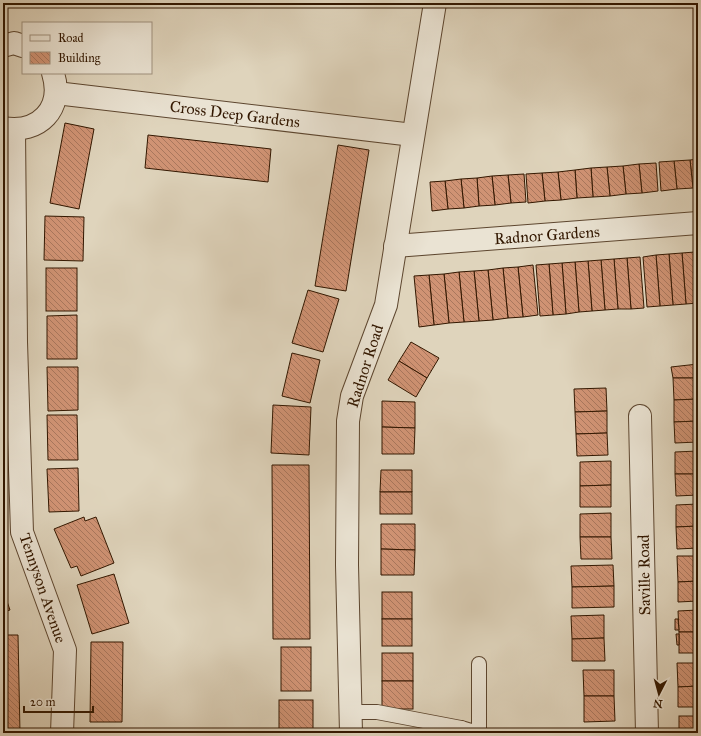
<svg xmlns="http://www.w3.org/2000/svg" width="701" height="736" viewBox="0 0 701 736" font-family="'IM FELL Great Primer',serif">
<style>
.building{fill:url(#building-back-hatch);stroke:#321700}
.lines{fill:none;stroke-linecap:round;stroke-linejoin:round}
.service-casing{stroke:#5d462f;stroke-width:16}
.minor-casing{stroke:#5d462f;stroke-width:24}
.service{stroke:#eae3d3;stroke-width:14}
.minor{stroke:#eae3d3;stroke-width:22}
.labels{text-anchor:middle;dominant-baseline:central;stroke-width:3.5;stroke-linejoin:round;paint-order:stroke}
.street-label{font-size:16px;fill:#321700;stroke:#eae3d3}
</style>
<defs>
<pattern id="building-back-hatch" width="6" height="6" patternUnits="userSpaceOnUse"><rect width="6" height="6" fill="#d09374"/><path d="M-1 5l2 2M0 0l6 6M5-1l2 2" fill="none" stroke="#a9775d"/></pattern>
</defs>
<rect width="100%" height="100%" fill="#dfd4bc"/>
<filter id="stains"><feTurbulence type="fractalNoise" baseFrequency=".005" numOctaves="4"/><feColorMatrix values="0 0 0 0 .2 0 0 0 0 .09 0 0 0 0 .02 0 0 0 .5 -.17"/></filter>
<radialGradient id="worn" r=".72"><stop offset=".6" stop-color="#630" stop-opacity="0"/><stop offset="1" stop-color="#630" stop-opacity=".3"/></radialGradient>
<g class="building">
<polygon points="65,123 94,129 79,209 50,203"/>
<polygon points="148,135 271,149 268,182 145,168"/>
<polygon points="338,145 369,150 346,291 315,286"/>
<polygon points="698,159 698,187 693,188 690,160"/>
<polygon points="690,160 693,188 677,189 674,161"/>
<polygon points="674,161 677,189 661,191 659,162"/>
<polygon points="656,163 658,191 642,193 639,164"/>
<polygon points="639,164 642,193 626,194 623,166"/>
<polygon points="623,166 626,194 610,196 607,167"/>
<polygon points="607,167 610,196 593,197 591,168"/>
<polygon points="591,168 593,197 577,198 575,170"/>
<polygon points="575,170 577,198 561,200 558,172"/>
<polygon points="558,172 561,200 545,201 542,173"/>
<polygon points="542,173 545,201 528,203 526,174"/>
<polygon points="524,174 526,202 511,203 508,175"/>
<polygon points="508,175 511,203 495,205 492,176"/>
<polygon points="492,176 495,205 479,206 477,178"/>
<polygon points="477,178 479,206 464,208 461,179"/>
<polygon points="461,179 464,208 448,209 445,181"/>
<polygon points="445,181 448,209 432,211 430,182"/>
<polygon points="45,216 84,217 83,261 44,260"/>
<polygon points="695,252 698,303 686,304 682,253"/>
<polygon points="695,252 698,252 698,294"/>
<polygon points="682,253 686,304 673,305 669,254"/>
<polygon points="669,254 673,305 660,306 656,255"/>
<polygon points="656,255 660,306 647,307 643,257"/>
<polygon points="640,257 644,308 631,309 627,258"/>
<polygon points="627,258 631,309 618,309 614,259"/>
<polygon points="614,259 618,309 605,310 601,260"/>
<polygon points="601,260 605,310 592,311 588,261"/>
<polygon points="588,261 592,311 579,312 575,262"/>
<polygon points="575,262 579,312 566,314 562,263"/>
<polygon points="562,263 566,314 553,315 549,264"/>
<polygon points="549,264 553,315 540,316 536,265"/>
<polygon points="533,265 538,315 523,317 518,267"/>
<polygon points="518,267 523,317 508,318 503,268"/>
<rect x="46" y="268" width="31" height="43"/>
<polygon points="503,268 508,318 493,320 488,270"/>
<polygon points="488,270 493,320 479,321 474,271"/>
<polygon points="474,271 479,321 464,322 459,272"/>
<polygon points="459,272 464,322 449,323 444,274"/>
<polygon points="444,274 449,323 434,325 429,275"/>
<polygon points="429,275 434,325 419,327 414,276"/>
<polygon points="308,290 339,299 323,352 292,343"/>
<polygon points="77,315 77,359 47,359 47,316"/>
<polygon points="411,342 439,358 427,378 399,361"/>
<polygon points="292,353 320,360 310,403 282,396"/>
<polygon points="399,361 427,378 416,397 388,380"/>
<polygon points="698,364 698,378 673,378 671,367"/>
<polygon points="47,367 78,367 78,410 48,411"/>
<polygon points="673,378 698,378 698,399 674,400"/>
<polygon points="606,388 607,411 575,412 574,389"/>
<polygon points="698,399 698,421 674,422 674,400"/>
<polygon points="382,401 415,402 415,428 382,427"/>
<polygon points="273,405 311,407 309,455 271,453"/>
<polygon points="607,411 607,433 576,434 575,412"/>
<polygon points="47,415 77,415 78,460 48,460"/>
<polygon points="698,421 698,442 675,443 674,422"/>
<polygon points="382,427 415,428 414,454 382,454"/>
<polygon points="607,433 608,455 577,456 576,434"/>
<polygon points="698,451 698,474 675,474 675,452"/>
<polygon points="611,461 611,485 580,486 580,462"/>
<polygon points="272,465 309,465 310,639 273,639"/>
<polygon points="78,468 79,511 49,512 47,469"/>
<polygon points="381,470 412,470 412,492 380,492"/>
<polygon points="675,474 698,474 698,495 676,496"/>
<polygon points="611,485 611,507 580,507 580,486"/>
<rect x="380" y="492" width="32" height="22"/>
<polygon points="698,504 698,526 676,527 676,505"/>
<polygon points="611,513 611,537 580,537 580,514"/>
<polygon points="84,517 85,521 96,517 114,563 81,576 77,566 71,568 54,529"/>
<polygon points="381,524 415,524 415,550 381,549"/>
<polygon points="698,526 698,548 677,549 676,527"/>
<polygon points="580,537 611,537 612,559 581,559"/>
<polygon points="381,549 415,550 414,575 381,575"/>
<polygon points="677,556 698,556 698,581 678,582"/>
<polygon points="613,565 614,586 572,587 571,566"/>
<polygon points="114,574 129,623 92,634 77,585"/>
<polygon points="698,581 698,601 678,602 678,582"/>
<polygon points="614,586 614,607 572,608 572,587"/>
<polygon points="3,590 10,610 3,612"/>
<rect x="382" y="592" width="30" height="27"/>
<polygon points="698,610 698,632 679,632 678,611"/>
<polygon points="604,615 604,638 572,639 571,616"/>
<rect x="382" y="619" width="30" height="27"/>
<polygon points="675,619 678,619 679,630 675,630"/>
<rect x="679" y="632" width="19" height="21"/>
<polygon points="676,634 679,634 679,645 677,645"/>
<polygon points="3,635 18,635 20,733 3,733"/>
<polygon points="604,638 605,661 572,661 572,639"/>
<polygon points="91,642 123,642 122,722 90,722"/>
<rect x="281" y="647" width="30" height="44"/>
<rect x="382" y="653" width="31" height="28"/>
<polygon points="677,663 698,663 698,686 678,687"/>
<polygon points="583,670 614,670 614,696 584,696"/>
<rect x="382" y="681" width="31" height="28"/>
<polygon points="698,686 698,707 678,707 678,687"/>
<polygon points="584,696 614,696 615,721 584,722"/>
<rect x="279" y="700" width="34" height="33"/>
<rect x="679" y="716" width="19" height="17"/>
</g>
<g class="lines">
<g class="service-casing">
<g id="service">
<polyline points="350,712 377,712 461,728 461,733"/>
<polyline points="461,728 471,731 479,730 479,664"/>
</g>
</g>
<g class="minor-casing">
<g id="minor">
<polyline points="3,46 14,43 23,46"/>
<polyline points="56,93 413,135"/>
<path d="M 3,128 C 39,134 64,109 53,73"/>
<polyline points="14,130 16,342 22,532 65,650 62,733"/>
<polyline points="395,246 698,223"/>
<polyline points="640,416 647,733"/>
<polyline points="351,733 347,565 348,421 352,396 386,305 435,3"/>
</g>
</g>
<use href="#service" class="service"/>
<use href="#minor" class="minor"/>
</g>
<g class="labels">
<g class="street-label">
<text transform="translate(235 114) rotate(7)">Cross Deep Gardens</text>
<text transform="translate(547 235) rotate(-4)">Radnor Gardens</text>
<text transform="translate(365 366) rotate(-72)">Radnor Road</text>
<text transform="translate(644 575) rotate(-91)">Saville Road</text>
<text transform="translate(43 588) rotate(71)">Tennyson Avenue</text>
</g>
</g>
<rect width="701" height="736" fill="none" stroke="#dfd4bc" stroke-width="16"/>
<rect x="4" y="4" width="693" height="728" fill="none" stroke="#321700" stroke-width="2"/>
<rect x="8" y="8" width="685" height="720" fill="none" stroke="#321700"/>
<rect x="22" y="22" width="130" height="52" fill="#eae3d3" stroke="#a0917f"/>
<rect x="30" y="35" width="20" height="6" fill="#eae3d3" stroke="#a0917f"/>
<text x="58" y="42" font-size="12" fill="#321700">Road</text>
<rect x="30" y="52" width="20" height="12" fill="url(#building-back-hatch)" stroke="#a0917f"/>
<text x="58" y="62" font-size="12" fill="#321700">Building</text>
<g transform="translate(659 694) rotate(186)" stroke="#eae3d3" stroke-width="3" paint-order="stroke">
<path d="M0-3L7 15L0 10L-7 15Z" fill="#321700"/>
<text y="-6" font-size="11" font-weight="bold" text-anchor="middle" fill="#321700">N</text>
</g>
<path d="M24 706v6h69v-6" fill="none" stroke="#321700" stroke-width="2"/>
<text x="30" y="706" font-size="12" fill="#321700" stroke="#eae3d3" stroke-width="3" paint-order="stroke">20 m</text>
<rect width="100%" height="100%" filter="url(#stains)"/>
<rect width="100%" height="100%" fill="url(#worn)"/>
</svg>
